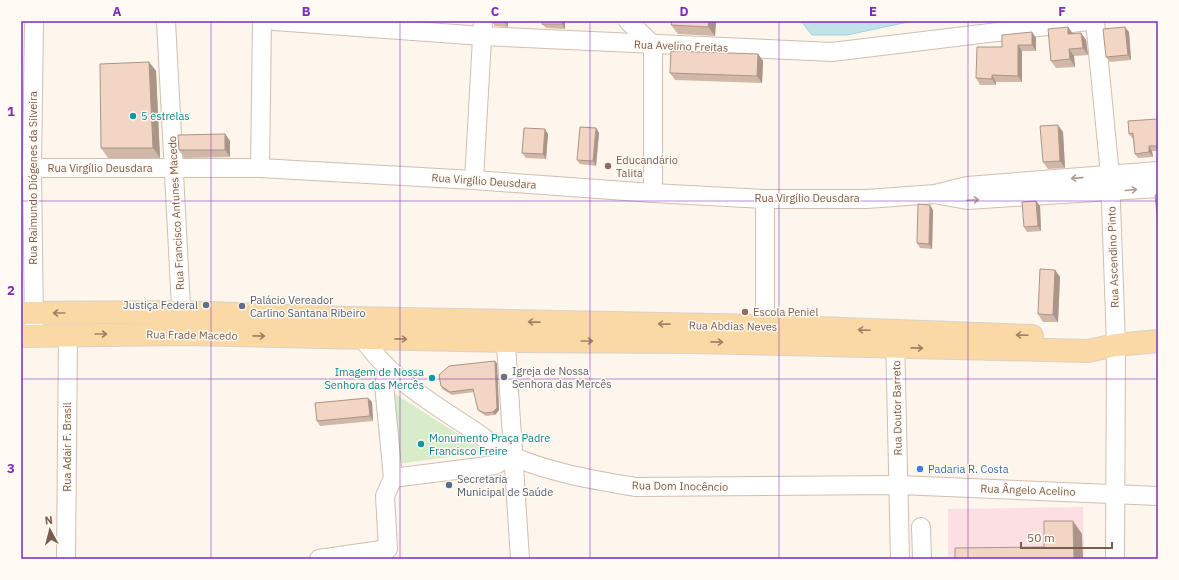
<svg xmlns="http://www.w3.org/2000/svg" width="1179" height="580" viewBox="0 0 1179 580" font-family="'IBM Plex Sans',sans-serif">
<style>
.medical{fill:#fbdfe3}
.green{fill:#d8ecc9}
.water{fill:#bfe3e8;stroke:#a5d3da}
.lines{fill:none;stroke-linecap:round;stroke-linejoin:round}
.minor-casing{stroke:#d1beb0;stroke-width:20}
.major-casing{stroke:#dad1cd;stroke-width:24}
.minor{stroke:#fff;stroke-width:18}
.major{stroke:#fbd9a5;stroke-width:22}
.wall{fill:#d1b7a8}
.shaded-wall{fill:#aa9588}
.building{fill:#f3d5c3;stroke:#aa9588}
.oneway{stroke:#af9d94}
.oneway2{stroke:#a18267}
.grid{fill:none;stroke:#7b2cbf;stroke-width:1;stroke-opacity:0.55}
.culture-dot{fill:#0f9aa8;stroke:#fffaf3;stroke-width:1.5}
.education-dot{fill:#8d6e63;stroke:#fffaf3;stroke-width:1.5}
.service-dot{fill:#5c6f8a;stroke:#fffaf3;stroke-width:1.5}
.worship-dot{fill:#6b7280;stroke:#fffaf3;stroke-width:1.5}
.shop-dot{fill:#3f7fe0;stroke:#fffaf3;stroke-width:1.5}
.labels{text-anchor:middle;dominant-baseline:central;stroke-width:3;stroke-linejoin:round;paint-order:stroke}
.street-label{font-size:11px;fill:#7a5c4d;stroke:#fffaf3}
.culture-label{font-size:11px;fill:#0d838f;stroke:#fffaf3;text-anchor:start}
.education-label{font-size:11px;fill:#785e54;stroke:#fffaf3;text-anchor:start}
.service-label{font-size:11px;fill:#4e5e75;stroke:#fffaf3;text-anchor:start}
.worship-label{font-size:11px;fill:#5b616d;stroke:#fffaf3;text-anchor:start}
.shop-label{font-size:11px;fill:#366cbe;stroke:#fffaf3;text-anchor:start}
.neatline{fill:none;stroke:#7b2cbf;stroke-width:1.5}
.grid-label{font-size:13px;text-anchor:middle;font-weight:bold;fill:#7b2cbf}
</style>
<rect width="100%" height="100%" fill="#fdf6ec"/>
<polygon class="medical" points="1083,507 1084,559 948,559 948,509"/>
<polygon class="green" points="389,390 486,452 397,464"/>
<polygon class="water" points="801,21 913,21 847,35 812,35"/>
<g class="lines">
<g class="minor-casing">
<g id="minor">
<polyline points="34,21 32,168 34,326"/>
<polyline points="166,21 182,326"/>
<polyline points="274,21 483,36 832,52 1088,21"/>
<polyline points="628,21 653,45 653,193"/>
<polyline points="1095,21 1110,175 1116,345 1115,559"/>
<polyline points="21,168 260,168 474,180 653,193 765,199 867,199 935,194 967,186 1158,171"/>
<polyline points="260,168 262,21"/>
<polyline points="474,180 483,21"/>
<polyline points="939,195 967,200 1158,188"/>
<polyline points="765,199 765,326"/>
<path d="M 356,329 C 387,377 427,400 473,430 C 486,439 499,450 514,457 C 552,473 595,480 635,487 L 899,485 L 1158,496"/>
<polyline points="505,329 520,559"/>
<polyline points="895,334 900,559"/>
<polyline points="393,478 495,465 513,456"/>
<polyline points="921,527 922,559"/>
<polyline points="66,559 68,335"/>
<polyline points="319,559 388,549 385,496 393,478 384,385 388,369"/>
</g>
</g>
<g class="major-casing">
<g id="major">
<polyline points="21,313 182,312 349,318 765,326 1032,336"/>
<polyline points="21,336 183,334 506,341 693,342 1088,351 1116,345 1158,341"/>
</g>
</g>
<use href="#minor" class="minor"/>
<use href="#major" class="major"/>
</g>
<g class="wall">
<polygon points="491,21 508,21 508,27 495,26"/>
<polygon points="542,21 565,21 565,29 546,28 542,24"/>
<polygon points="716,21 715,36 678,34 671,25"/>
<polygon points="1068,27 1073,34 1081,33 1086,40 1088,55 1074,56 1075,67 1056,68 1051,61"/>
<polygon points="1032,32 1036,38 1036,51 1022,51 1022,82 996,82 996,85 980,85 976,78 1002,47"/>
<polygon points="1129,32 1131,60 1110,62 1106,57"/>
<polygon points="758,54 763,61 762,83 675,80 670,73"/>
<polygon points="149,62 156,71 160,158 108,158 101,148"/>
<polygon points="1158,119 1158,151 1152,151 1153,157 1138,158 1135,154 1133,139 1129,134"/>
<polygon points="596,128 599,133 596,166 580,164 577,160"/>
<polygon points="1063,132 1065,168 1048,169 1043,162"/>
<polygon points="225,134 230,141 230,157 184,158 179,150"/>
<polygon points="548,134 546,159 526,158 522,153"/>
<polygon points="1036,201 1040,206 1041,231 1027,232 1024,227"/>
<polygon points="933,210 932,249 920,248 917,243"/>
<polygon points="1055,270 1060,277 1058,322 1043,322 1038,314"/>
<polygon points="497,363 499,410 495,415 486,416 480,412 478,410 474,392 452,395 442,389 441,386"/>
<polygon points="368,398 372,402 373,421 320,426 317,421"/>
</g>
<g class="shaded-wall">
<polygon points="504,21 508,21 508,27 504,22"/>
<polygon points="562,21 565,21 565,29 562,24"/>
<polygon points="709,21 716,21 715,36 708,27"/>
<polygon points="1068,27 1073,34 1068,34"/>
<polygon points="1125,27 1129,32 1131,60 1128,55"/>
<polygon points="1032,32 1036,38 1036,51 1032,45"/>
<polygon points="1081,33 1086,40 1088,55 1083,48"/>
<polygon points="1018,45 1022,51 1022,82 1018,76"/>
<polygon points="1069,49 1074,56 1075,67 1070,59"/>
<polygon points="758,54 763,61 762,83 757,76"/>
<polygon points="149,62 156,71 160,158 153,148"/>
<polygon points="992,75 996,82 996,85 992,79"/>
<polygon points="1058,125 1063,132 1065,168 1060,161"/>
<polygon points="596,128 599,133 596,166 593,161"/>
<polygon points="545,129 548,134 546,159 543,154"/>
<polygon points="225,134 230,141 230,157 225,150"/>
<polygon points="1149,146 1152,151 1153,157 1149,152"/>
<polygon points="1036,201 1040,206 1041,231 1038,226"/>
<polygon points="930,205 933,210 932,249 929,244"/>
<polygon points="1055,270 1060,277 1058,322 1053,315"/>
<polygon points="495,361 497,363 499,410 495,415 493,412"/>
<polygon points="368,398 372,402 373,421 370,416"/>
<polygon points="1073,521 1082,534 1083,559 1074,559"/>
</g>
<g class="building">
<polygon points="491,21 504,21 504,22"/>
<rect x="542" y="21" width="20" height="3"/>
<polygon points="672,21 709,21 708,27 671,25"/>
<polygon points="1068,27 1068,34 1081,33 1083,48 1069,49 1070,59 1051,61 1048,29"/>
<polygon points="1125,27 1128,55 1106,57 1103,29"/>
<polygon points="1032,32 1032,45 1018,45 1018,76 992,75 992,79 976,78 977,47 1002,47 1002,35"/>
<polygon points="671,51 758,54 757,76 670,73"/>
<polygon points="149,62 153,148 101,148 100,64"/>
<polygon points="1158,119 1158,146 1149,146 1149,152 1135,154 1133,133 1129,134 1128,121"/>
<polygon points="1058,125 1060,161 1043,162 1040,126"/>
<polygon points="580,127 596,128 593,161 577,160"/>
<polygon points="524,128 545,129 543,154 522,153"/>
<polygon points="225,134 225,150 179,150 178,135"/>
<polygon points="1155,195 1158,195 1158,224"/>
<polygon points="1036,201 1038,226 1024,227 1022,202"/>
<polygon points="918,204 930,205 929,244 917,243"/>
<polygon points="1040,269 1055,270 1053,315 1038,314"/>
<polygon points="495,361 497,408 493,412 485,413 478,410 473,389 450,392 441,386 439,375 449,366"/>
<polygon points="368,398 370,416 317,421 315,403"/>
<polygon points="1044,521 1073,521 1074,559 955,559 955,548 1044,547"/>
</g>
<defs><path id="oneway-shaft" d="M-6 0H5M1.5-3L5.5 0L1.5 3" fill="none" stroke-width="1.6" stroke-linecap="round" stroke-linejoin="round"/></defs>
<g class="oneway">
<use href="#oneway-shaft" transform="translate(1077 178) rotate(176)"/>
<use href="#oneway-shaft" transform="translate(1131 190) rotate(-5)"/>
<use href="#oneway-shaft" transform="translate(973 200) rotate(-3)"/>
</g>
<g class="oneway2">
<use href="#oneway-shaft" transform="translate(59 313) rotate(180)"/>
<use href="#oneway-shaft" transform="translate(534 322) rotate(-179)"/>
<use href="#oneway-shaft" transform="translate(664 324) rotate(-179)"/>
<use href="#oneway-shaft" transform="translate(864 330) rotate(-178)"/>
<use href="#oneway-shaft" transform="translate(101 334)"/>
<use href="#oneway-shaft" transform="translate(1022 335) rotate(-178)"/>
<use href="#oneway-shaft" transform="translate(259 336) rotate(1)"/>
<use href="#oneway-shaft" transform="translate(401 339) rotate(1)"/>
<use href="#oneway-shaft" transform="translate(587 341)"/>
<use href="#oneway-shaft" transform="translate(717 342) rotate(1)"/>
<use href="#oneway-shaft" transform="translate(917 348) rotate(1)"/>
</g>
<path class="grid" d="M 211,21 L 211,559M 400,21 L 400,559M 590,21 L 590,559M 779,21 L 779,559M 968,21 L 968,559M 21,201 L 1158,201M 21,379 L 1158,379"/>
<g class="culture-dot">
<circle cx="133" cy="116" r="4"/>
<circle cx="432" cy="378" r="4"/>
<circle cx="421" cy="444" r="4"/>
</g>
<g class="education-dot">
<circle cx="608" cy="166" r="4"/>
<circle cx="745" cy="312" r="4"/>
</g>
<g class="service-dot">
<circle cx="206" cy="305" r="4"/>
<circle cx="242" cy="306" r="4"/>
<circle cx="449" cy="485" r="4"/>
</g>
<circle class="worship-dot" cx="504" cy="377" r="4"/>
<circle class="shop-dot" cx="920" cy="469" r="4"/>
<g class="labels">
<g class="street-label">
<text transform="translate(681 46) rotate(2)">Rua Avelino Freitas</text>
<text x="100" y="168">Rua Virgílio Deusdara</text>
<text transform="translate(33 178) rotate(-90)">Rua Raimundo Diógenes da Silveira</text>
<text transform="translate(484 181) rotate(4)">Rua Virgílio Deusdara</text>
<text x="807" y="198">Rua Virgílio Deusdara</text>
<text transform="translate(176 213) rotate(-93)">Rua Francisco Antunes Macedo</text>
<text transform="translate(1113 257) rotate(-92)">Rua Ascendino Pinto</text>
<text transform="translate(733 326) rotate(1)">Rua Abdias Neves</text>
<text transform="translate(192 335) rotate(1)">Rua Frade Macedo</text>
<text transform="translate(897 408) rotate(-91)">Rua Doutor Barreto</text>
<text transform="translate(67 447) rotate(-90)">Rua Adair F. Brasil</text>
<text transform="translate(680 486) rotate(1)">Rua Dom Inocêncio</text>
<text transform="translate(1028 490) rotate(2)">Rua Ângelo Acelino</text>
</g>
<g class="culture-label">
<text x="141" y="116">5 estrelas</text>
<text x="424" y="372" text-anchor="end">Imagem de Nossa<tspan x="424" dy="13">Senhora das Mercês</tspan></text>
<text x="429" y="438">Monumento Praça Padre<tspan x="429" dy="13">Francisco Freire</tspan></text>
</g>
<g class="education-label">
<text x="616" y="160">Educandário<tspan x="616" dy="13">Talita</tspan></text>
<text x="753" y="312">Escola Peniel</text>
</g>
<g class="service-label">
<text x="250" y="300">Palácio Vereador<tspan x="250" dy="13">Carlino Santana Ribeiro</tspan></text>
<text x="198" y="305" text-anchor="end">Justiça Federal</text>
<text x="457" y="479">Secretaria<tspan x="457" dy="13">Municipal de Saúde</tspan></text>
</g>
<g class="worship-label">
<text x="512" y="371">Igreja de Nossa<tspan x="512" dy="13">Senhora das Mercês</tspan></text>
</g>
<g class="shop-label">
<text x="928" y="469">Padaria R. Costa</text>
</g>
</g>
<rect width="1179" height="580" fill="none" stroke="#fffaf3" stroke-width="44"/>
<g transform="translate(50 530) rotate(353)" stroke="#fffaf3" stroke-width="3" paint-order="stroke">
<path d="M0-3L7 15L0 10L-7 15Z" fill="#7a5c4d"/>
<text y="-6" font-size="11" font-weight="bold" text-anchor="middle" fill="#7a5c4d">N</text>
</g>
<path d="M1021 542v6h91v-6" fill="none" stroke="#7a5c4d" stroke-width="2"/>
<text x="1027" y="542" font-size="12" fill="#7a5c4d" stroke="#fffaf3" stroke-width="3" paint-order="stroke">50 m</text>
<rect x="22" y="22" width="1135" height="536" class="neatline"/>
<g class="grid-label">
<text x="117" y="16">A</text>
<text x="306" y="16">B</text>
<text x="495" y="16">C</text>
<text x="684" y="16">D</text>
<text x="873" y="16">E</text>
<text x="1062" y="16">F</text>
<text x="11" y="116">1</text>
<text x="11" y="295">2</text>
<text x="11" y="473">3</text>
</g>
</svg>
